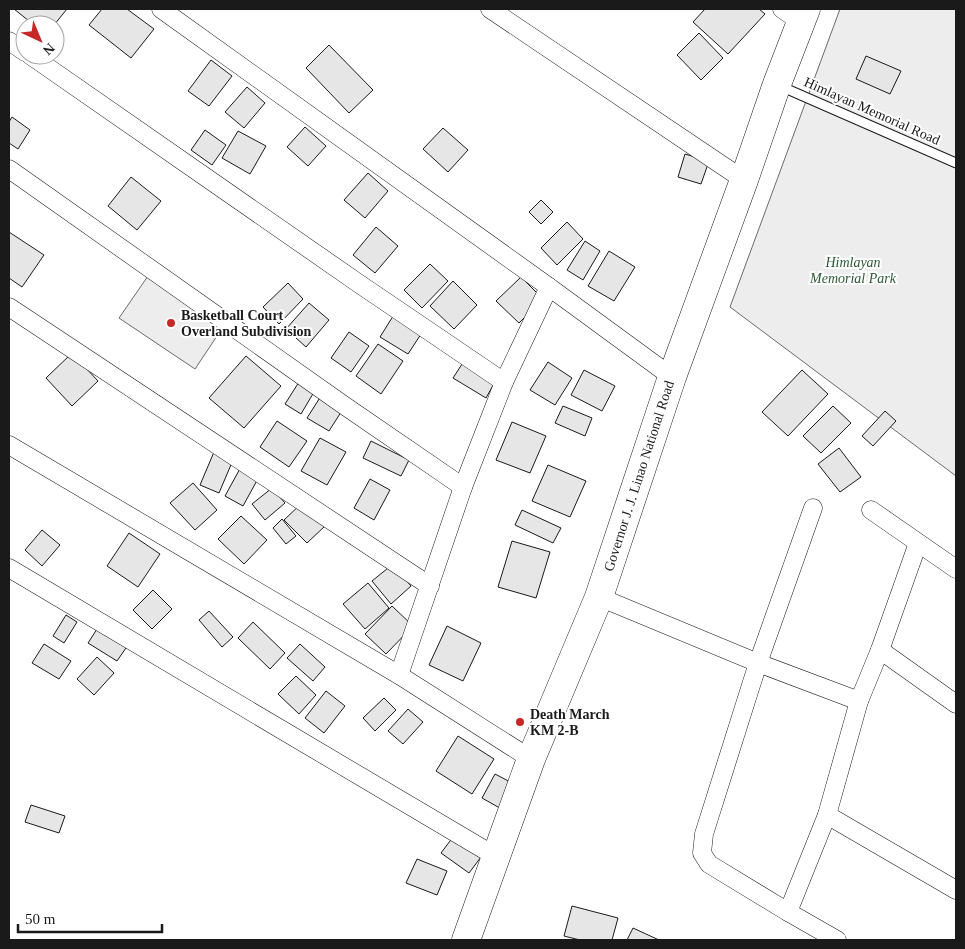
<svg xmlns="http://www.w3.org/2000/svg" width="965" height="949" viewBox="0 0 965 949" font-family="Georgia,serif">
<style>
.built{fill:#ededed;stroke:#6a6a6a}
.building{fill:#e6e6e6;stroke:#1a1a1a}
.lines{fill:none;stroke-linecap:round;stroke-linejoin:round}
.lane-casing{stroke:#1a1a1a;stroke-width:11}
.street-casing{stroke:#1a1a1a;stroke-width:19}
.primary-casing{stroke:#1a1a1a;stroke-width:29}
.lane{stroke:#fff;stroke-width:9}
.street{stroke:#fff;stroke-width:18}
.primary{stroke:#fff;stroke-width:28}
.poi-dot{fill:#c62828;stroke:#fff;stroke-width:2}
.labels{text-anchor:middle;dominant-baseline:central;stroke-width:4;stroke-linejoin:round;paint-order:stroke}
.street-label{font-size:14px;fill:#1a1a1a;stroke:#fff}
.park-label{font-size:14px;font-style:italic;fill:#2b5a34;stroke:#fff}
.poi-label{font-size:14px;font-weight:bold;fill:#1a1a1a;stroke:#fff;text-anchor:start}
</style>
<rect width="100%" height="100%" fill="#fff"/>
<g class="built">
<polygon points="840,9 956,9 956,476 730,307"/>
<polygon points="148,276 223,327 195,369 119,318"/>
</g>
<g class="building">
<polygon points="14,9 67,9 54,25 34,25"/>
<polygon points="102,9 127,9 154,29 131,58 89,25"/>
<polygon points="705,9 759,9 765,14 728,54 693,22"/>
<polygon points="699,33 723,58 701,80 677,55"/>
<polygon points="329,45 373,90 349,113 306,68"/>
<polygon points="866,56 901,71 890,94 856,79"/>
<polygon points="211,60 232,76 209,106 188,91"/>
<polygon points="247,87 265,103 244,128 225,112"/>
<polygon points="12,117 30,130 18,149 9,143 9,122"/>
<polygon points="305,127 326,146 308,166 287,147"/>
<polygon points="443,128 468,150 448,172 423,149"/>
<polygon points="205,130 226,145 212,165 191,150"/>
<polygon points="238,131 266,146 250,174 222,158"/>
<polygon points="685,154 709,161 701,184 678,177"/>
<polygon points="368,173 388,191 365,218 344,200"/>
<polygon points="131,177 161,201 137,230 108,206"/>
<polygon points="541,200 553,212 541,224 529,212"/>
<polygon points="567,222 583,239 557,265 541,248"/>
<polygon points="376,227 398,246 375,273 353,255"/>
<polygon points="9,232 44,255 22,287 9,278"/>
<polygon points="585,241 600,251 583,280 567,270"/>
<polygon points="609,251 635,267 614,301 588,286"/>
<polygon points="430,264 448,281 422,308 404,290"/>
<polygon points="521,277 543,299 519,323 496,301"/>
<polygon points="453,281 477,305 454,329 430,306"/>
<polygon points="288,283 303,299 279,324 263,307"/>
<polygon points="309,303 329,320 306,347 286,329"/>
<polygon points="395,313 423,331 408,354 380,337"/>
<polygon points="349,332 369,346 351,372 331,358"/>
<polygon points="378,344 403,361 381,394 356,376"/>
<polygon points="72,353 98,381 72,406 46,378"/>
<polygon points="246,356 281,386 244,428 209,398"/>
<polygon points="464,361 496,380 486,398 453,378"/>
<polygon points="548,362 572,378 555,405 530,390"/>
<polygon points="584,370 615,386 602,411 571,395"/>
<polygon points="802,370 828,394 788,436 762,412"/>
<polygon points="299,382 314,392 301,414 285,404"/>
<polygon points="321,396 343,409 329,431 307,418"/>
<polygon points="563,406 592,418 585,436 555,423"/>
<polygon points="833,406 851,423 821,453 803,436"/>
<polygon points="885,411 896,421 873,446 862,436"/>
<polygon points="277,421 307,441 289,467 260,447"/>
<polygon points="512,422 546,436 530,473 496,460"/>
<polygon points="320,438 346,452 327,485 301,471"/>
<polygon points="371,441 409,460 401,476 363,458"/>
<polygon points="839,448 861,477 840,492 818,464"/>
<polygon points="214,452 233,460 219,493 200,485"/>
<polygon points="242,465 260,475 243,506 225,496"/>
<polygon points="548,465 586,481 570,517 532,501"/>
<polygon points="370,479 390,490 374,520 354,508"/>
<polygon points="193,483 217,510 195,530 170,503"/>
<polygon points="272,488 285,503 265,520 252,504"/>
<polygon points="302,503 325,526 307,543 284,520"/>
<polygon points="522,510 561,528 553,543 515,525"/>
<polygon points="241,516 267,540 244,564 218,539"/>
<polygon points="282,519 296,536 286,544 273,528"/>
<polygon points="42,530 60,545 42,566 25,550"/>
<polygon points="129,533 160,554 138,587 107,566"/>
<polygon points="512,541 550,552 536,598 498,587"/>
<polygon points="393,564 411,586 391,604 372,581"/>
<polygon points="368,583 389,608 365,629 343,604"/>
<polygon points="153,590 172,609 152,629 133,610"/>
<polygon points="392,606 413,626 386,654 365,634"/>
<polygon points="209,611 233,637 222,647 199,620"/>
<polygon points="66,615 77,622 64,643 53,636"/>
<polygon points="253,622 285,653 270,669 238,638"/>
<polygon points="99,626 128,645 117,661 88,643"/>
<polygon points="447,626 481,643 463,681 429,665"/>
<polygon points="44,644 71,661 59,679 32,663"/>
<polygon points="300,644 325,667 313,681 287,658"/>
<polygon points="97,657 114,673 94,695 77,679"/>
<polygon points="296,676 316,695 299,714 278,694"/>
<polygon points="326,691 345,706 324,733 305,718"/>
<polygon points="384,698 396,710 375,731 363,718"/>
<polygon points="408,709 423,722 403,744 388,731"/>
<polygon points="458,736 494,759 472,794 436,771"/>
<polygon points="495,774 518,786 505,811 482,798"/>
<polygon points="31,805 65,816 59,833 25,822"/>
<polygon points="453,837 481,857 469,873 441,853"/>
<polygon points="417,859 447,871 437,895 406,883"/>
<polygon points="572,906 618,918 612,940 580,940 564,936"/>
<polygon points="633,928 659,940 627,940"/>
</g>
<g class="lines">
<g class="lane-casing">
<polyline id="lane" points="780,86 956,163"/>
</g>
<g class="street-casing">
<g id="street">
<polyline points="161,9 549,287 672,377"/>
<polyline points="490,9 744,180"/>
<polyline points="782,9 801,22"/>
<polyline points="9,41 25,52"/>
<polyline points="30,55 358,283 504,382"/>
<polyline points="9,169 345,406 463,487"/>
<polyline points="9,307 430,586"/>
<polyline points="9,445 399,675 531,759"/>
<polyline points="813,508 758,663 704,834 702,853 709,864 788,912 837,940"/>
<polyline points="871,510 956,569"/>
<polyline points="9,568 277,727 495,856"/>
<polyline points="599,597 758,663 859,701"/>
<polyline points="880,650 956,704"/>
<polyline points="399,675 463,487 504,382 549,287"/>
<polyline points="827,815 956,890"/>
<polyline points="788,912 827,815 859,701 880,650 918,543"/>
</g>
</g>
<g class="primary-casing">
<polyline id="primary" points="466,940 531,759 599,597 672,377 744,180 777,84 806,9"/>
</g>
<use href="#lane" class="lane"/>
<use href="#street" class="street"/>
<use href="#primary" class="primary"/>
</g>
<g class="poi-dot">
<circle cx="171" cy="323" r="5"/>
<circle cx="520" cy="722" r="5"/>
</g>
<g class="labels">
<g class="street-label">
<text transform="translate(872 111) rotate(24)">Himlayan Memorial Road</text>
<text transform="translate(639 476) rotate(-72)">Governor J. J. Linao National Road</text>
</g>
<g class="park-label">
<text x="853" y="262">Himlayan<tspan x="853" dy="16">Memorial Park</tspan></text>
</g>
<g class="poi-label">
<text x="181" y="315">Basketball Court<tspan x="181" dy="16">Overland Subdivision</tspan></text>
<text x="530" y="714">Death March<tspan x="530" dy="16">KM 2-B</tspan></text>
</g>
</g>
<rect width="965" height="949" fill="none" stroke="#1a1a1a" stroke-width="20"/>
<g transform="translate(40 40) rotate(136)"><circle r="24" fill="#ffffff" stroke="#a3a3a3"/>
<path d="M0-4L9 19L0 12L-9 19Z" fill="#c62828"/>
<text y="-8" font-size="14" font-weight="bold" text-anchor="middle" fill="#1a1a1a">N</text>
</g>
<path d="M18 924v8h144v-8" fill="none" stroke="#1a1a1a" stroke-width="2.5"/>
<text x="25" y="924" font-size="15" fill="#1a1a1a" stroke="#ffffff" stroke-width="4" paint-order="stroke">50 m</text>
</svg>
